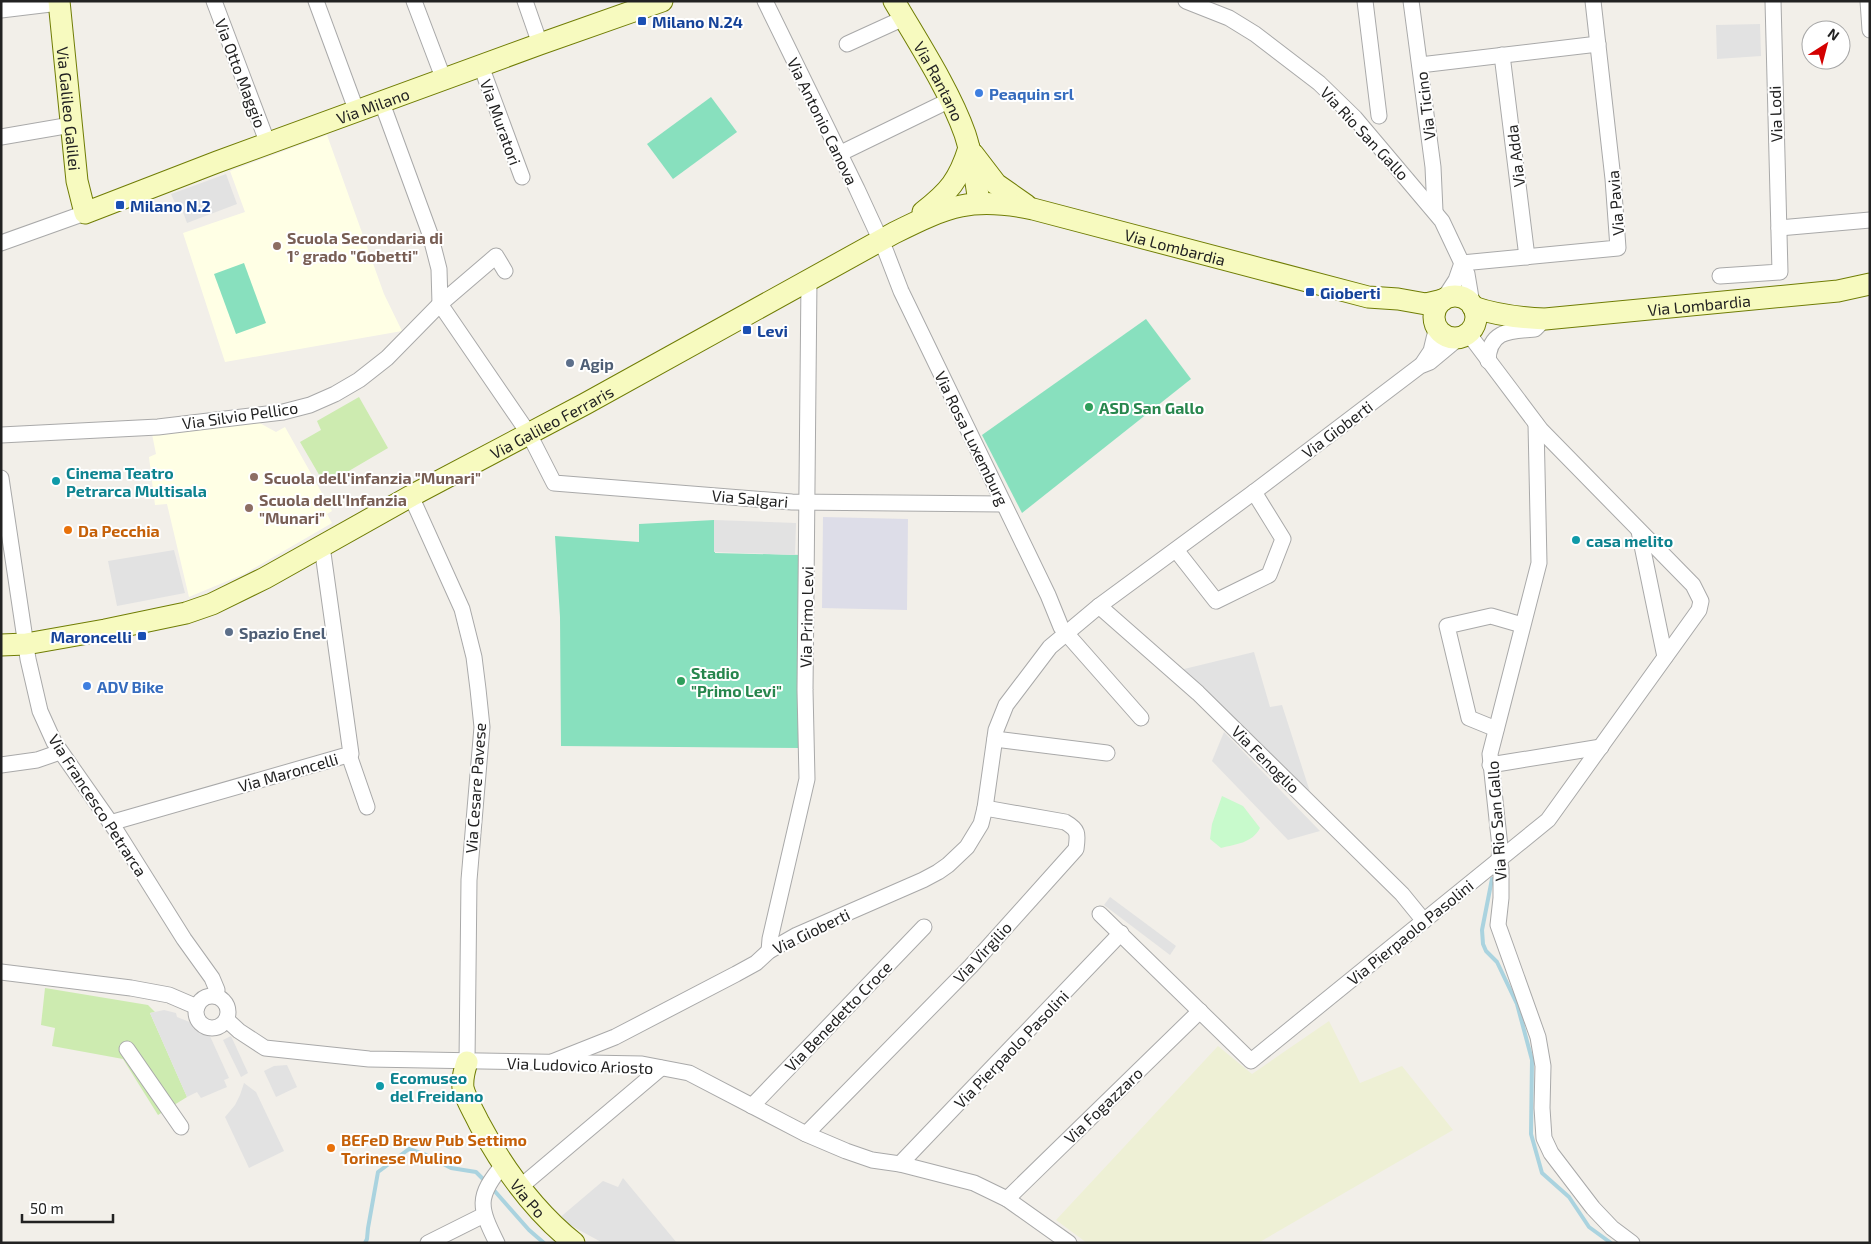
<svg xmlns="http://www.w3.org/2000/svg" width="1871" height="1244" viewBox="0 0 1871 1244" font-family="'Exo 2',sans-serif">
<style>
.education{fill:#ffffe5}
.farmland{fill:#eef0d5}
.grass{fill:#cdebb0}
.park{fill:#c8facc}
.pitch{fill:#88e0be}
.parking{fill:#e2e2e2}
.plaza{fill:#dddde8}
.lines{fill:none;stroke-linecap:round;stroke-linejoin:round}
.stream{stroke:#aad3df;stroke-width:4}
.street-casing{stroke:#a9a9a9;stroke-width:17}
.secondary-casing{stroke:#707d05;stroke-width:23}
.street{stroke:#fff;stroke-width:15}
.secondary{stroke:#f7fabf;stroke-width:21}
.transit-dot{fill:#1a4fb4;stroke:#fff;stroke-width:2}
.shop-dot{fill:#3f7fe0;stroke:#fff;stroke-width:2}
.education-dot{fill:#8d6e63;stroke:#fff;stroke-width:2}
.service-dot{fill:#5c6f8a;stroke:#fff;stroke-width:2}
.leisure-dot{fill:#2e9e5b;stroke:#fff;stroke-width:2}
.culture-dot{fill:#0f9aa8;stroke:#fff;stroke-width:2}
.food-dot{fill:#e8710a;stroke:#fff;stroke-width:2}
.labels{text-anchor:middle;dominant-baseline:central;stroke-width:4;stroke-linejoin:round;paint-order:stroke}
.transit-label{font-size:16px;font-weight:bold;fill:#164399;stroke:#fff;text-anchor:start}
.street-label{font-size:16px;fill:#222;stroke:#fff}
.shop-label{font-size:16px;font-weight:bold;fill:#366cbe;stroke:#fff;text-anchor:start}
.education-label{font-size:16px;font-weight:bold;fill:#785e54;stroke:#fff;text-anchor:start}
.service-label{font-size:16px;font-weight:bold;fill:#4e5e75;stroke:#fff;text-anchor:start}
.leisure-label{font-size:16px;font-weight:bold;fill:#27864d;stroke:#fff;text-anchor:start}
.culture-label{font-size:16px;font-weight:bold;fill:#0d838f;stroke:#fff;text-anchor:start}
.food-label{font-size:16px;font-weight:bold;fill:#c56008;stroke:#fff;text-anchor:start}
</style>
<rect width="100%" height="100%" fill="#f2efe9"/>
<g class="education">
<polygon points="327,135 384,294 402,331 225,362 183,233 245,212 230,171"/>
<polygon points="256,421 276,432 285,427 332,511 327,514 332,523 244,574 189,597 167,504 155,505 149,457 156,454 152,434"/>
</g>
<polygon class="farmland" points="1329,1021 1360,1083 1402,1066 1453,1130 1258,1243 1087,1243 1056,1220 1218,1046 1252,1074"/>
<g class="grass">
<polygon points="359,397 388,448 325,485 300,442 321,430 317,421"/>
<polygon points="45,988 148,1005 155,1012 150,1013 187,1097 158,1115 123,1059 52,1046 55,1028 41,1025"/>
</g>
<path class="park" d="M 1222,796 L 1243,806 L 1260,828 C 1252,843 1237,844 1221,848 L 1210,839 L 1212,824 Z"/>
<g class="pitch">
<polygon points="711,97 737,132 673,179 647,144"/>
<polygon points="244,263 266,323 236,334 214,274"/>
<polygon points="1146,319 1191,379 1022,513 982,435"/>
<polygon points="714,520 715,553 802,555 801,748 561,746 560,617 555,536 639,542 639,524"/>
</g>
<g class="parking">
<polygon points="1760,24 1761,56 1717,59 1716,25"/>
<polygon points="226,174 237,204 187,223 180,204 176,205 171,194"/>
<polygon points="714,520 796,523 795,555 714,552"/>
<polygon points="174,550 185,593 117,606 108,561"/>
<polygon points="1254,652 1270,707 1282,705 1311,795 1180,670"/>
<polygon points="1224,732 1320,831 1288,840 1212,761"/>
<polygon points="1110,897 1176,946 1170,955 1104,905"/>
<polygon points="164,1010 176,1013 177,1017 192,1023 209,1034 229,1078 224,1080 227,1087 201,1098 197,1092 187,1097 150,1013"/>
<polygon points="231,1036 248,1073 241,1077 223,1040"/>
<polygon points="287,1065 297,1087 276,1097 264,1071 274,1066"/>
<polygon points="244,1083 256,1092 284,1151 249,1168 225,1117 235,1105 240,1095"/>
<polygon points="623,1178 677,1243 603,1243 570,1225 557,1220 603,1181 618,1187"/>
</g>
<polygon class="plaza" points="823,517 908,519 907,610 822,608"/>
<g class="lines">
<g class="stream">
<polyline points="1492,879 1482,930 1483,944 1486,951 1497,962 1517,1004 1532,1060 1531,1134 1542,1173 1569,1197 1589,1227 1611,1243"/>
<polyline points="492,1188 529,1230 544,1243"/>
<polyline points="365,1243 367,1239 368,1228 378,1172 409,1149 426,1155 451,1168 476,1172 487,1183"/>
</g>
<g class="street-casing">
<g id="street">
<polyline points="214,1 268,144"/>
<polyline points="316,1 357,112"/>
<polyline points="414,1 444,80"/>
<polyline points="525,1 540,44"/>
<polyline points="765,1 857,189 886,252 901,291 1048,595 1061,627 1066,633 1141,718"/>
<polyline points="1186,1 1229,18 1255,34 1319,83 1355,118 1442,221 1467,274 1472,304"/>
<polyline points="1365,1 1379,116"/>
<polyline points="1411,1 1433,167 1435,211"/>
<polyline points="1868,1 1870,30"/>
<polyline points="1,10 59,3"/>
<polyline points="847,44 904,18"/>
<polyline points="1502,55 1527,257"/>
<polyline points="1420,65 1598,44"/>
<polyline points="481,66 522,177"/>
<polyline points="382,103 430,234 439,269 440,304 529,434 554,483 792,502 1003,504"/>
<polyline points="1,137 71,125"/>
<polyline points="839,154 950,100"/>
<polyline points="1779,228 1870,220"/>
<polyline points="1,243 85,213"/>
<polyline points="1462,263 1618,248 1613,179 1593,1"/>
<polyline points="1720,276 1780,272 1773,1"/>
<polyline points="1443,300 1456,280 1462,263"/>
<path d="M 1488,361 C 1489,330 1510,331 1535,329 L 1545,319"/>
<polyline points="1423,363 1431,351 1437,326"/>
<polyline points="1536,424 1539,563 1490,754 1500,847 1499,859 1501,869 1501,898 1498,925 1538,1037 1543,1066 1542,1108 1544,1138 1551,1153 1593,1208 1612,1228 1632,1243"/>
<polyline points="1,435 158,427 283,412 310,405 335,394 359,380 387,358 440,304 496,256 505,271"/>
<polyline points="1,478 28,659 40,711 54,742 115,829 184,939 212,978 217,990 216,996"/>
<polyline points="411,496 462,609 474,657 478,689 482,727 469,880 467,1062"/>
<polyline points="1639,531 1665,657"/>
<polyline points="1176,550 1216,601 1269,575 1283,539 1254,492"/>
<polyline points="1099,606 1198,693 1402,894 1424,921"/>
<polyline points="1496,729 1469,718 1447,626 1491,616 1522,625"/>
<polyline points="995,739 1107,753"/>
<polyline points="349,755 367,807"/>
<polyline points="1,765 37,760 60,752"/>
<polyline points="1490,765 1601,747"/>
<polyline points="110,823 351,754 322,546"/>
<polyline points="1100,914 1251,1061 1548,820 1699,610 1701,601 1693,585 1541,430 1468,333"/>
<polyline points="769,951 770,939 807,779 805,690 809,280"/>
<polyline points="1,972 131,988 169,995 197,1007"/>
<circle cx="212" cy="1012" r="16"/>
<polyline points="227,1020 239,1031 265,1048 369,1059 642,1064 689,1073 806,1134 846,1151 872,1160 900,1164 974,1183 1007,1199 1069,1243"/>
<polyline points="127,1049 181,1127"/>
<polyline points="552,1062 615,1037 736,974 756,963 769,951 797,935 923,880 938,872 948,865 967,847 981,824 985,808 996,730 1006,705 1050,647 1099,606 1254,492 1420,366 1430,362 1460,337"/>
<polyline points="752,1106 924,927"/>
<path d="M 806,1134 L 971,966 L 1076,849 C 1078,834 1079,830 1065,822 L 985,808"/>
<polyline points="900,1164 1121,933"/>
<polyline points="519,1188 661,1068"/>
<polyline points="1007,1199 1200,1011"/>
<polyline points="428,1243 484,1215"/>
<path d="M 497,1243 C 479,1207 476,1197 503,1165"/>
</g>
</g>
<g class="secondary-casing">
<g id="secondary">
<path id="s1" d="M 59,1 L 77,181 L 85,213 L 217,162 L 540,44 L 662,1"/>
<path id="s2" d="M 894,1 C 918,42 950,91 965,134 C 972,156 976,180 979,203"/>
<polyline points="973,154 996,184 1026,205"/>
<path d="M 923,212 C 949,192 959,180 969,148"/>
<circle cx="1455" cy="317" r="21"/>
<path id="s3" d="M 1473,307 C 1496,315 1521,318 1545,319 L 1838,291 L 1870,284"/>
<path id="s4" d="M 1,645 L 26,644 L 105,630 L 186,613 L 212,604 L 265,578 L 411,496 L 585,404 L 894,233 C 948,206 972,196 1033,209 L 1368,297 L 1398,299 L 1426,304 L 1443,300"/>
<path id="s5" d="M 467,1062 C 464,1071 462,1079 463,1088 C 466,1100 474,1112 479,1123 C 504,1170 533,1210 574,1243"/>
</g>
</g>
<use href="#street" class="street"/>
<use href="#secondary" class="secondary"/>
</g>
<g class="transit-dot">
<rect x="637" y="16" width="10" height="10" rx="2.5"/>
<rect x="115" y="200" width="10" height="10" rx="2.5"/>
<rect x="1305" y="287" width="10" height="10" rx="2.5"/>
<rect x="742" y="325" width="10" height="10" rx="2.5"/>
<rect x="137" y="631" width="10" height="10" rx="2.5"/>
</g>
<g class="shop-dot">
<circle cx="979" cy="93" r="5"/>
<circle cx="87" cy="686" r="5"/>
</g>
<g class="education-dot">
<circle cx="277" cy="246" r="5"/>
<circle cx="254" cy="477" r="5"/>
<circle cx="249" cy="508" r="5"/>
</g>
<g class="service-dot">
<circle cx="570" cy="363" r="5"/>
<circle cx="229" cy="632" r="5"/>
</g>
<g class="leisure-dot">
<circle cx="1089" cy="407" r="5"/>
<circle cx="681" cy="681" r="5"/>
</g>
<g class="culture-dot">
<circle cx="56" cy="481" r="5"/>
<circle cx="1576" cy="540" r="5"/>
<circle cx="380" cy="1086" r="5"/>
</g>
<g class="food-dot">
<circle cx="68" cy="530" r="5"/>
<circle cx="331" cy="1148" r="5"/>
</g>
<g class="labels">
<g class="transit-label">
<text x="652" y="21">Milano N.24</text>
<text x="130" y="205">Milano N.2</text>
<text x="1320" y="292">Gioberti</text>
<text x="757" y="330">Levi</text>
<text x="132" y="636" text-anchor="end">Maroncelli</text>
</g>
<g class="street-label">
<text transform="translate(241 73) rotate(69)">Via Otto Maggio</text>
<text stroke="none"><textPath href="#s2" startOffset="92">Via Rantano</textPath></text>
<text stroke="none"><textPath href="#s1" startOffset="521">Via Milano</textPath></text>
<text transform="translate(1425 106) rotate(-97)">Via Ticino</text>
<text stroke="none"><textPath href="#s1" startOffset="108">Via Galileo Galilei</textPath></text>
<text transform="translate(1775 114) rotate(-92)">Via Lodi</text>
<text transform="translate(823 121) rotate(64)">Via Antonio Canova</text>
<text transform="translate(501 122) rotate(70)">Via Muratori</text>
<text transform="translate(1365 133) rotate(47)">Via Rio San Gallo</text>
<text transform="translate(1515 156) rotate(-97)">Via Adda</text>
<text transform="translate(1615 203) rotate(-95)">Via Pavia</text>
<text stroke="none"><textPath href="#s4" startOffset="1284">Via Lombardia</textPath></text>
<text stroke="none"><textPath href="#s3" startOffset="228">Via Lombardia</textPath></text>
<text transform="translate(240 415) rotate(-8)">Via Silvio Pellico</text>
<text stroke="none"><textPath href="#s4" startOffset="601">Via Galileo Ferraris</textPath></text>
<text transform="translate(1337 429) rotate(-37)">Via Gioberti</text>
<text transform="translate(972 438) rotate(64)">Via Rosa Luxemburg</text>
<text transform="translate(750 498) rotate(5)">Via Salgari</text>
<text transform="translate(806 617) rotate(-89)">Via Primo Levi</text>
<text transform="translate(1266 759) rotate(45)">Via Fenoglio</text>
<text transform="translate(288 772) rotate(-16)">Via Maroncelli</text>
<text transform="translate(475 788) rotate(-86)">Via Cesare Pavese</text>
<text transform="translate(98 805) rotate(57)">Via Francesco Petrarca</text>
<text transform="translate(1496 821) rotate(-94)">Via Rio San Gallo</text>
<text transform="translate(811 931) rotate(-26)">Via Gioberti</text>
<text transform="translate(1410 932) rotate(-39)">Via Pierpaolo Pasolini</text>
<text transform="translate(982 952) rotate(-47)">Via Virgilio</text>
<text transform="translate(838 1016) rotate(-46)">Via Benedetto Croce</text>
<text transform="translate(1011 1049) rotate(-46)">Via Pierpaolo Pasolini</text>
<text transform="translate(580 1065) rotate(2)">Via Ludovico Ariosto</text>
<text transform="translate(1103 1105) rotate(-44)">Via Fogazzaro</text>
<text stroke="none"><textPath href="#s5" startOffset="155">Via Po</textPath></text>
</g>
<g class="shop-label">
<text x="989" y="93">Peaquin srl</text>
<text x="97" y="686">ADV Bike</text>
</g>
<g class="education-label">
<text x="287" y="237">Scuola Secondaria di<tspan x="287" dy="18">1° grado "Gobetti"</tspan></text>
<text x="264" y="477">Scuola dell'infanzia "Munari"</text>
<text x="259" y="499">Scuola dell'Infanzia<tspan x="259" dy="18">"Munari"</tspan></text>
</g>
<g class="service-label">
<text x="580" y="363">Agip</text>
<text x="239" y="632">Spazio Enel</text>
</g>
<g class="leisure-label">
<text x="1099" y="407">ASD San Gallo</text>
<text x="691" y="672">Stadio<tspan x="691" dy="18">"Primo Levi"</tspan></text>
</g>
<g class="culture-label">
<text x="66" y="472">Cinema Teatro<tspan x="66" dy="18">Petrarca Multisala</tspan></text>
<text x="1586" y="540">casa melito</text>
<text x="390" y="1077">Ecomuseo<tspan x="390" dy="18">del Freidano</tspan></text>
</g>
<g class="food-label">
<text x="78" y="530">Da Pecchia</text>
<text x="341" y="1139">BEFeD Brew Pub Settimo<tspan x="341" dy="18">Torinese Mulino</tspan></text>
</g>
</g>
<rect width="1871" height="1244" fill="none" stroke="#222222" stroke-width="5"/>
<g transform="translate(1826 45) rotate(36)"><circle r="24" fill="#ffffff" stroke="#a7a7a7"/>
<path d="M0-4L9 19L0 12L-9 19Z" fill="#d40000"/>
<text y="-8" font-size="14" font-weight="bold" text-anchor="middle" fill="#222222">N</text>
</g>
<path d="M22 1214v8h91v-8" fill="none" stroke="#222222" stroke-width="2.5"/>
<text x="30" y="1214" font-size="15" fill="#222222" stroke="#ffffff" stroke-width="4" paint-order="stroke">50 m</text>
</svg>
